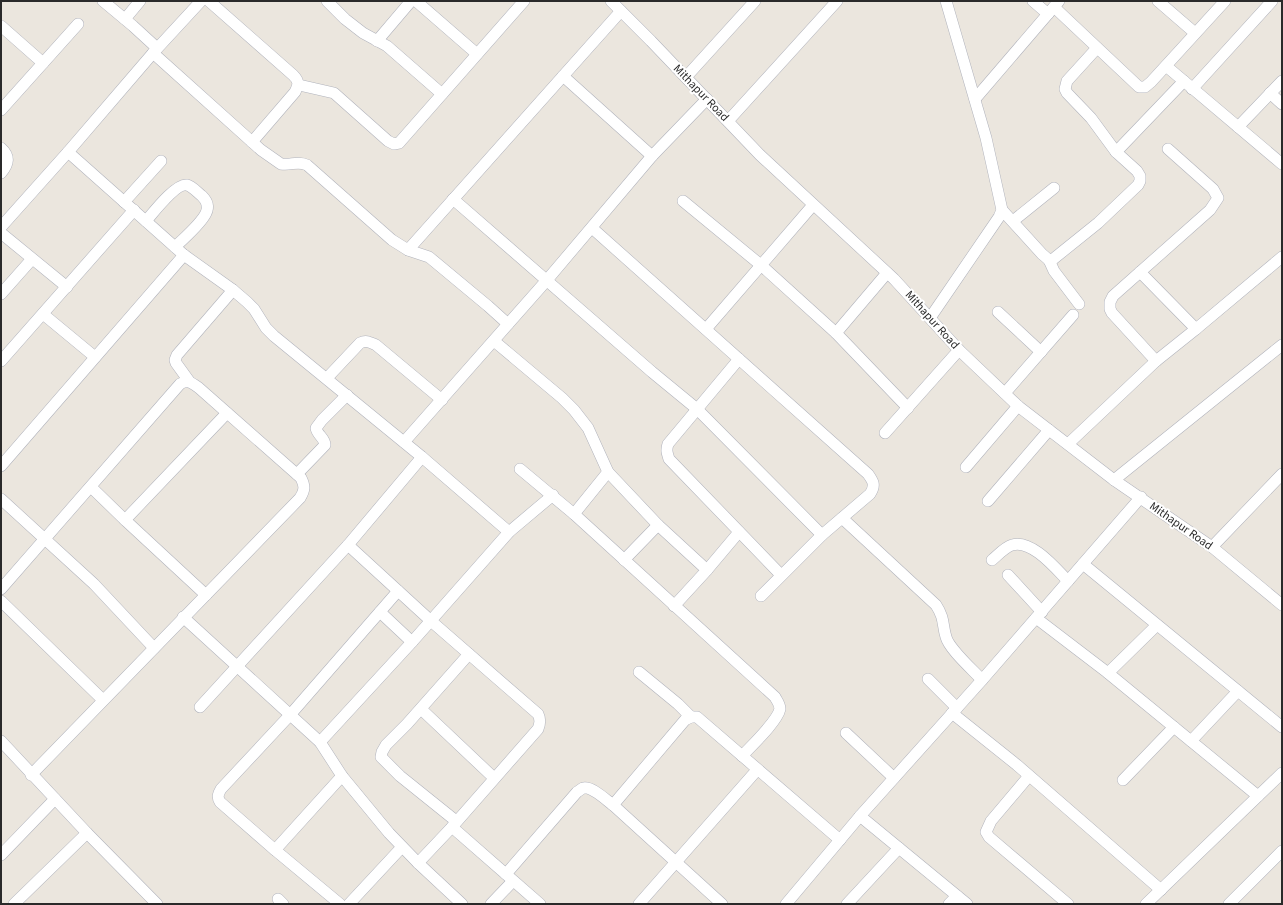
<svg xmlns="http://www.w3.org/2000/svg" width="1283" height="905" viewBox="0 0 1283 905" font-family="'Source Sans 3',sans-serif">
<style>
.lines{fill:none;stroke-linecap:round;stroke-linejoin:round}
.minor-casing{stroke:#b1b3bc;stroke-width:12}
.minor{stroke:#fff;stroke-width:11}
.labels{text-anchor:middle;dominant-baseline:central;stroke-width:4;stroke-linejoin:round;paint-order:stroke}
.street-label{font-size:12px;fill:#2a2a2a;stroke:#fff}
</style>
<rect width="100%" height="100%" fill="#ebe6de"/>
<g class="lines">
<g class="minor-casing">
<g id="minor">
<polyline points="103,1 133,26 157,48"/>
<path d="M 209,1 L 293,75 C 299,81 299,84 295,92 L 252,142"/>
<polyline points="327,1 345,19 363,33 387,46 442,94"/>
<polyline points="416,1 477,54"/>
<polyline points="611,1 651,41 760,155 894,279 959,350 1018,406 1114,480 1212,547 1282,605"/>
<polyline points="1033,1 1048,14"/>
<polyline points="1158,1 1195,33"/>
<polyline points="1054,7 1139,87 1145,87 1151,82 1225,1"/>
<polyline points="125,19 140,1"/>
<polyline points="1,26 43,63"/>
<polyline points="377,41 411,1"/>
<path d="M 153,53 L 261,150 L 281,164 C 291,166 297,160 307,165 L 392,240 L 408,250 L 429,257 L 488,306 L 508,324"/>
<polyline points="1166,66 1282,164"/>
<polyline points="563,76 652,156"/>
<polyline points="686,77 755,1"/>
<polyline points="299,85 334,93 388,141 394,144 399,143 524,1"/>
<polyline points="1192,89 1272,1"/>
<polyline points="1270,93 1282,104"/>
<polyline points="975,99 1059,1"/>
<polyline points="1,110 78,24"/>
<polyline points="728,121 837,1"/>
<polyline points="1238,127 1282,81"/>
<path d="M 1,148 C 10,156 9,164 1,173"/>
<polyline points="68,152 184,255 233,290 247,302 254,309 266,328 274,336 422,457 509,532"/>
<polyline points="1116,152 1184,81"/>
<polyline points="453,199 652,372 697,409 822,535"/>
<polyline points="683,201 762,266 836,333"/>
<polyline points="124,202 161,161"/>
<polyline points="1002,210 1042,254 1049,260 1052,260 1098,223 1138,185 1140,181 1140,176 1137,171 1116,152 1091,118 1067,93 1065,89 1067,81 1097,48"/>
<path d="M 146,221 C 153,213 176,183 187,185 C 192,186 198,193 202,196 C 207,201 209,207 206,213 C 201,224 184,238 175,247"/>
<polyline points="1013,221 1054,188"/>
<polyline points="1,227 68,152 153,53 201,1"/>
<path d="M 592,228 L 868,474 C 873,481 876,485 870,494 L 822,535 L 761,596"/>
<polyline points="1,233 67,287"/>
<polyline points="408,250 621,11"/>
<polyline points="1049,260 1054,271 1079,304"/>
<polyline points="1140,272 1196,329"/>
<polyline points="887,273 836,333 908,408"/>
<polyline points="1,294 32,259"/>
<polyline points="998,312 1041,352"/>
<polyline points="43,314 95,357"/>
<polyline points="930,318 999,217 1002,210 986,138 946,1"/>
<polyline points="706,329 813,205"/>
<polyline points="494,341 562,398 574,410 588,428 608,472 658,525 707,570 674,606"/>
<path d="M 739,359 L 668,444 C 666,450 667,453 669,459 L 781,575"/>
<polyline points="1,361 134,210"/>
<polyline points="1156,361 1112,313 1110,309 1110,302 1113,296 1210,210 1218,198 1213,189 1168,149"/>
<path d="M 327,378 L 360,343 C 366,340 369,342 376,345 L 442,400"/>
<polyline points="189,381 176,363 175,360 177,355 233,290"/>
<polyline points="1005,393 1073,315"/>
<polyline points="885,433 959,350"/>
<polyline points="404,442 547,280 652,156 707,99"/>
<polyline points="1068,444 1156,361 1196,329 1282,257"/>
<polyline points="1,466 184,255"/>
<polyline points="966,467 1018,406"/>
<path d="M 520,469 L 574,514 L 775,697 C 777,701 780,704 780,709 C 777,722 751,746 742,756"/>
<path d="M 297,474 L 325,445 C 325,438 317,435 316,428 L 322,420 L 347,395"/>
<polyline points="1114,480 1282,345"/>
<polyline points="91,487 125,520 206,595"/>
<polyline points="1,499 94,584 154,648"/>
<polyline points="988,501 1049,430"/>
<polyline points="574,514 608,472"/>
<path d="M 842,518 L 936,605 C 945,619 942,624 946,637 C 949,649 973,670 982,680"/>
<polyline points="125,520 227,413"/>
<path d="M 348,545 L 431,621 L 538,714 C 541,720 540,724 538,729 L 452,827 L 418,863"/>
<polyline points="1212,547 1282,474"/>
<polyline points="624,560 658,525"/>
<path d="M 992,560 C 998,555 1005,547 1012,545 C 1032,539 1056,569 1068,581"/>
<polyline points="1083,564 1282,727"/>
<polyline points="707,570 739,532"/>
<polyline points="1008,575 1042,612"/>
<path d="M 1,589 L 180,384 C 188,379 192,383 199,388 L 301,478 C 305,486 305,490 300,498 L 31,775"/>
<polyline points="1,601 103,700"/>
<polyline points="380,612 412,642"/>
<polyline points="183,617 320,742 342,776 389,833 418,863 462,904"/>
<polyline points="1036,618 1108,673 1258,796"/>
<polyline points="639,672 678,704 691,717"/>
<polyline points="1108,673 1157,625"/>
<polyline points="928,679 957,708"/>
<polyline points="200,707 348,545 422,457"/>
<polyline points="421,709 494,778"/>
<polyline points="952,713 1017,765 1161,890"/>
<polyline points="846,733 894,778"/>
<polyline points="1,741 87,833 157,904"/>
<polyline points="1191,741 1238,691"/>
<polyline points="320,742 412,642 509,532 553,495"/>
<polyline points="1029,776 991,821 986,832 989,837 1068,904"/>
<polyline points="1123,780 1174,727"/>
<polyline points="613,805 685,720 691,717 697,717 840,840"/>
<polyline points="860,816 967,904"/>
<polyline points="456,821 400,776 381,757 382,752 386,745 407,724 469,654"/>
<polyline points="452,827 540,904"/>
<polyline points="275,850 342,776"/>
<polyline points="1,855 55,799"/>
<path d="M 506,874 L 577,792 C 579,791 581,789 583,788 C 592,786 606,800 613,805 L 722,904"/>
<polyline points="278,899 283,904"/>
<polyline points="14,904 87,833"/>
<path d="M 340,904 L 275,850 L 220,802 C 217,797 218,794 221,789 L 290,715 L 398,591"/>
<polyline points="349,904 402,847"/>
<polyline points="491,904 513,881"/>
<polyline points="639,904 757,770"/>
<polyline points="786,904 860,816 982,680 1141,497"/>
<polyline points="847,904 899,848"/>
<polyline points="949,904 957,896"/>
<polyline points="1146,904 1282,773"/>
<polyline points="1229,904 1282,851"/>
</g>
</g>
<use href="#minor" class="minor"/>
</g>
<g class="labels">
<g class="street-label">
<text transform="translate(701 93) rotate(46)">Mithapur Road</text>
<text transform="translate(932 320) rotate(48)">Mithapur Road</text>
<text transform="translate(1181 526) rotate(35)">Mithapur Road</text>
</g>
</g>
<rect width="1283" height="905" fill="none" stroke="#2a2a2a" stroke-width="4"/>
</svg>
